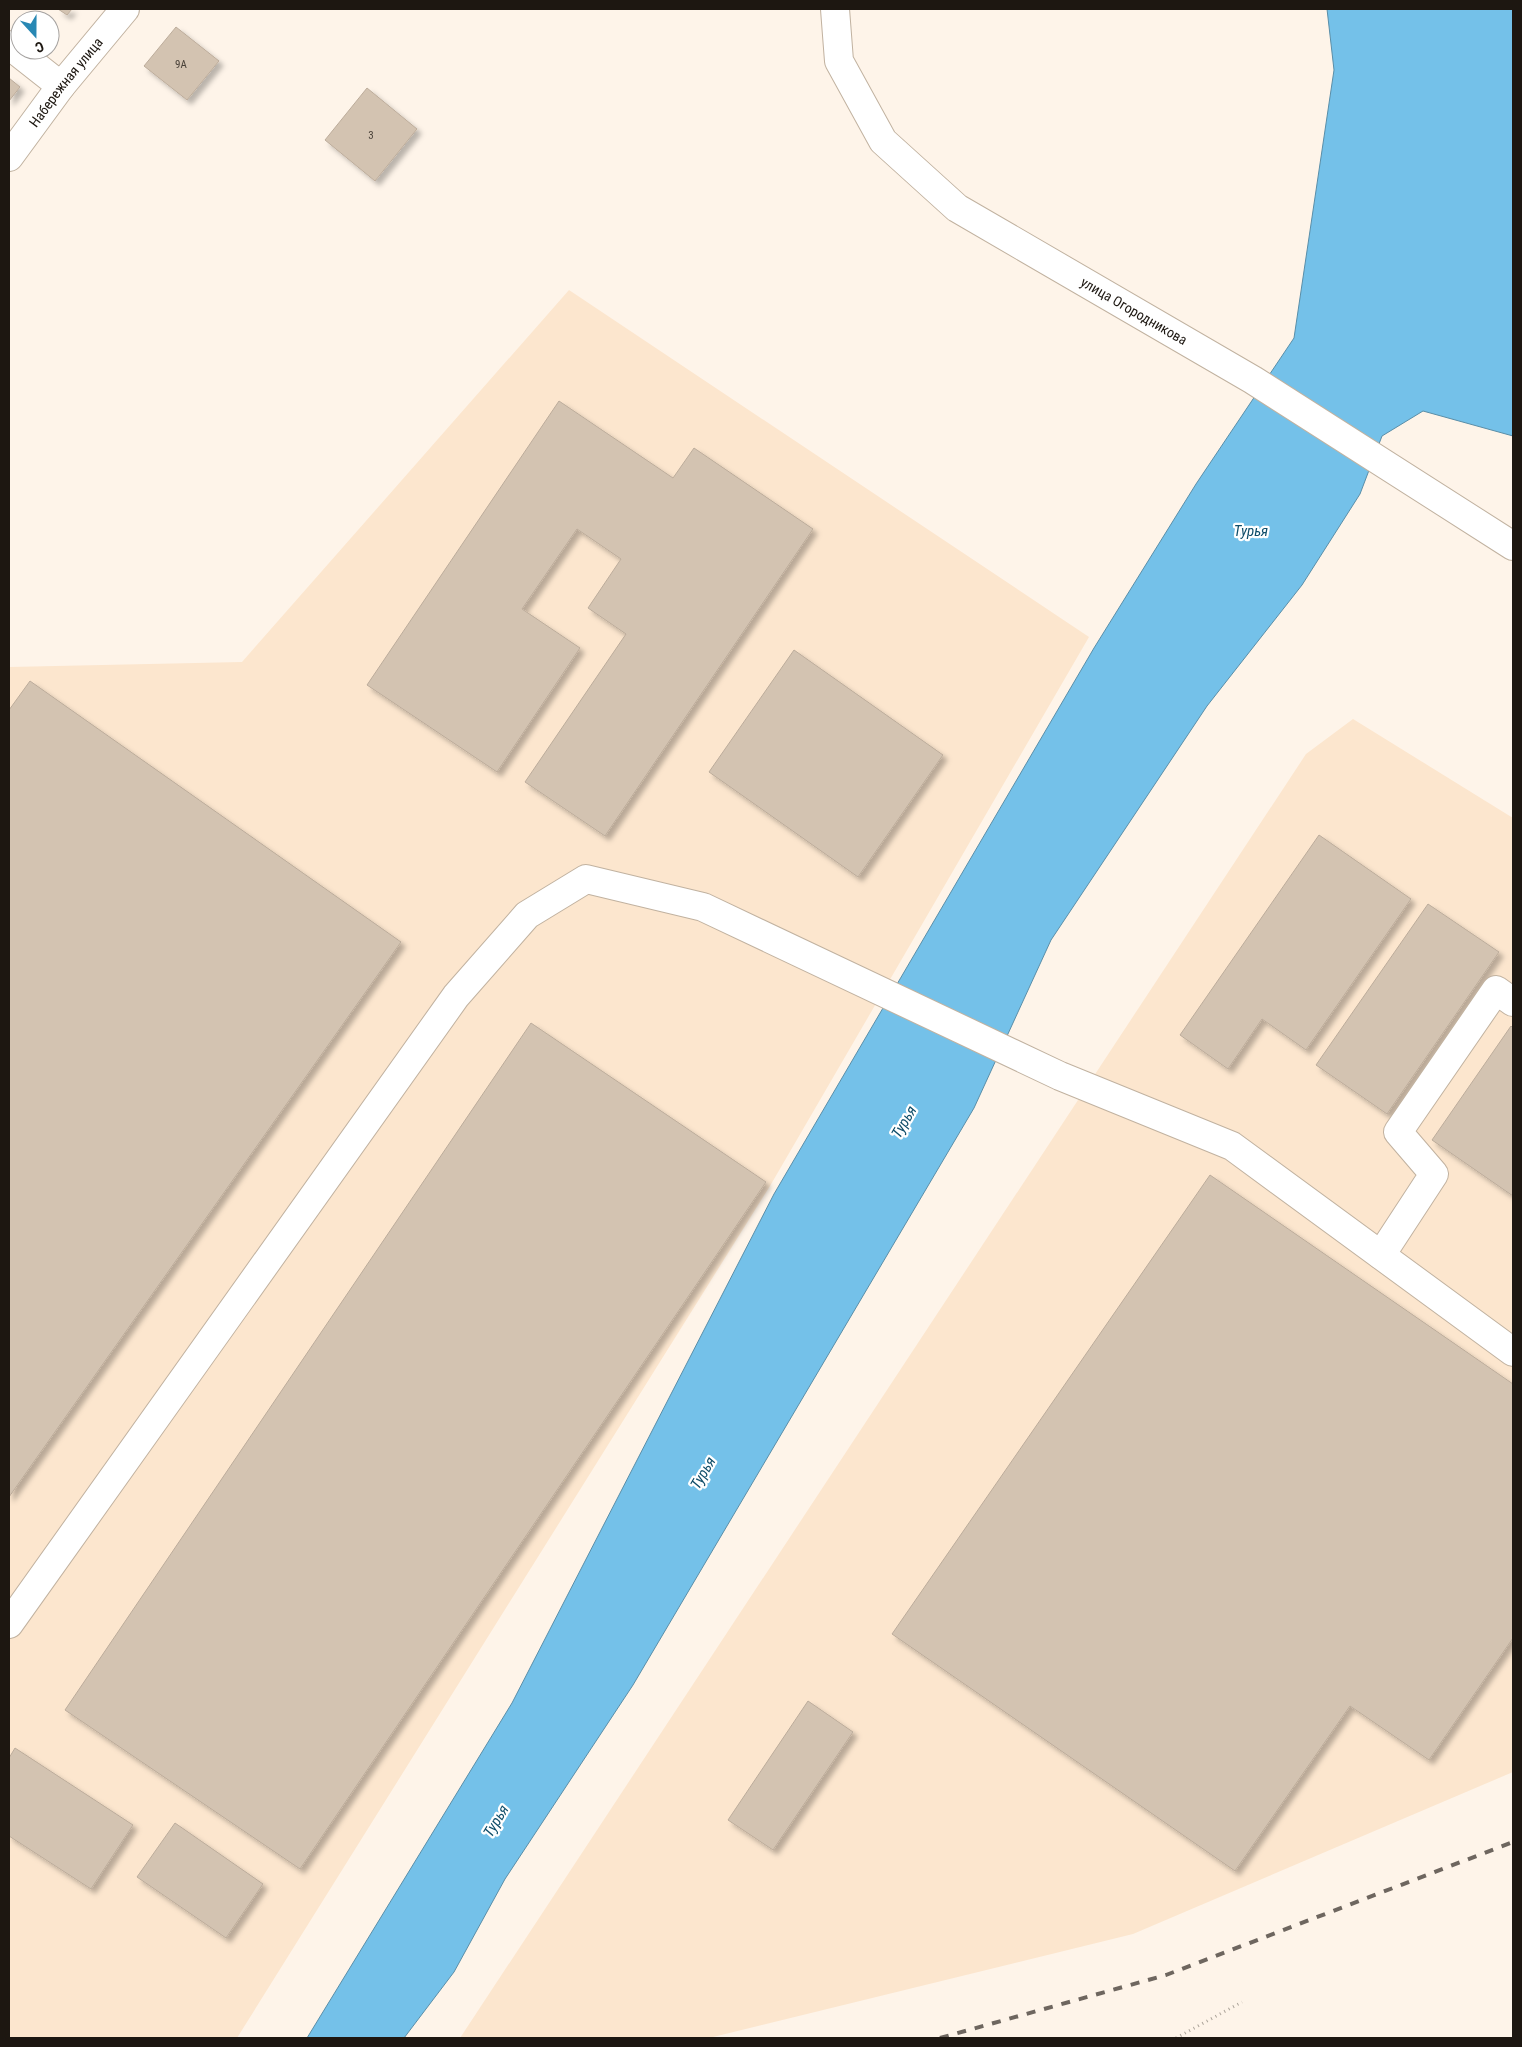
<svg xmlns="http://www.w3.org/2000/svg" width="1522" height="2047" viewBox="0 0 1522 2047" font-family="'Roboto Condensed',sans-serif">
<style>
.built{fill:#fce6ce}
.water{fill:#74c1e9;stroke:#5a8ea8}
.building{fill:#d3c3b1;stroke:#bcac9b;filter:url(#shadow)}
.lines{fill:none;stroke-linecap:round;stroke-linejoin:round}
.minor-casing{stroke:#c1b2a0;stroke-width:30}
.path{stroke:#aca49a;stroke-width:3;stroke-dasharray:1 4;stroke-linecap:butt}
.minor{stroke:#fff;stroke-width:28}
.rail{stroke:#6e665f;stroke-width:4;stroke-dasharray:9 9;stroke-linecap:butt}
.labels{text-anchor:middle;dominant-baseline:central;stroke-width:4.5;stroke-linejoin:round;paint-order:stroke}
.number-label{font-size:11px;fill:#4a4239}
.street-label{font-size:14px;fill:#1d1711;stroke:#fff}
.water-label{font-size:15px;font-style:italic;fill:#104e6a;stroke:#fff}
</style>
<defs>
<filter id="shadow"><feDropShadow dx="4.5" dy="4.5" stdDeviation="2.5" flood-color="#0004"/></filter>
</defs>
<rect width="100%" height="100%" fill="#fef4e9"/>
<g class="built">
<polygon points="569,290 1089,637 770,1186 237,2038 9,2038 9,667 242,662"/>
<polygon points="1353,719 1513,818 1513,1772 1133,1934 709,2038 460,2038 1306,754"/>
</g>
<polygon class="water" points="1327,9 1513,9 1513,436 1423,411 1382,436 1360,494 1302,585 1207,706 1051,940 974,1108 633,1685 505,1879 454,1972 404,2038 307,2038 512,1703 774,1194 1094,648 1196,484 1294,338 1334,70"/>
<g class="building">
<polygon points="58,9 72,9 67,15"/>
<polygon points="176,27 219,61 187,100 144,66"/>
<polygon points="9,78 20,87 9,101"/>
<polygon points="367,88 417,129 375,181 325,140"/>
<polygon points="559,401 673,478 694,448 813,529 605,836 525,782 626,634 588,608 621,559 577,529 522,609 580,648 497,772 367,685"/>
<polygon points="794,650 943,755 858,877 709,772"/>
<polygon points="30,681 401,942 9,1497 9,710"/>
<polygon points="1319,835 1411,899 1306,1050 1262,1019 1228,1069 1180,1035"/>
<polygon points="1428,904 1499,952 1387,1114 1316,1065"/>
<polygon points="531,1023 766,1182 300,1869 65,1710"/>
<polygon points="1511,1026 1513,1028 1513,1196 1432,1140"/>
<polygon points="1210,1175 1513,1384 1513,1638 1429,1760 1350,1706 1235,1871 892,1634"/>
<polygon points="808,1701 853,1732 773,1850 728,1820"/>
<polygon points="15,1748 133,1825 91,1889 9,1836 9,1758"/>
<polygon points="175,1823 263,1884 226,1938 137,1877"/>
</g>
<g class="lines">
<g class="minor-casing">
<g id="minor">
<path id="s1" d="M 835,9 L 839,61 L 883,141 L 957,208 L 1253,380 L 1513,546"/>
<polyline points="9,45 61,86"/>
<path id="s2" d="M 9,157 L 61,86 L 125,9"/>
<polyline points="1381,1255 1434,1174 1398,1132 1496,990 1513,1002"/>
<polyline points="9,1624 456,996 527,915 586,879 703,907 1060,1076 1232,1146 1513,1352"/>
</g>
</g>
<polyline class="path" points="1176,2038 1242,2002"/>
<use href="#minor" class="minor"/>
<polyline class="rail" points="940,2038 1166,1975 1513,1842"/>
</g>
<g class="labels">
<g class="number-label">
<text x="181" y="64">9А</text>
<text x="371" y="135">3</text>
</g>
<g class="street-label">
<text stroke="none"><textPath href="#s2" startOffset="94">Набережная улица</textPath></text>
<text stroke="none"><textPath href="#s1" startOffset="448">улица Огородникова</textPath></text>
</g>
<g class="water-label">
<text x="1251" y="531">Турья</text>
<text transform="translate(904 1122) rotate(-60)">Турья</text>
<text transform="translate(703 1473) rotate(-60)">Турья</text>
<text transform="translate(496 1821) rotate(-59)">Турья</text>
</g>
</g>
<rect width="1522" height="2047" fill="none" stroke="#1d1711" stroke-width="20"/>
<g transform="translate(35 35) rotate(159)"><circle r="24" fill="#ffffff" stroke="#a5a2a0"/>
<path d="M0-4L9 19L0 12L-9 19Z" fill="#2888b4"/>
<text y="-8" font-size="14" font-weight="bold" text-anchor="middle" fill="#1d1711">С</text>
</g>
</svg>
